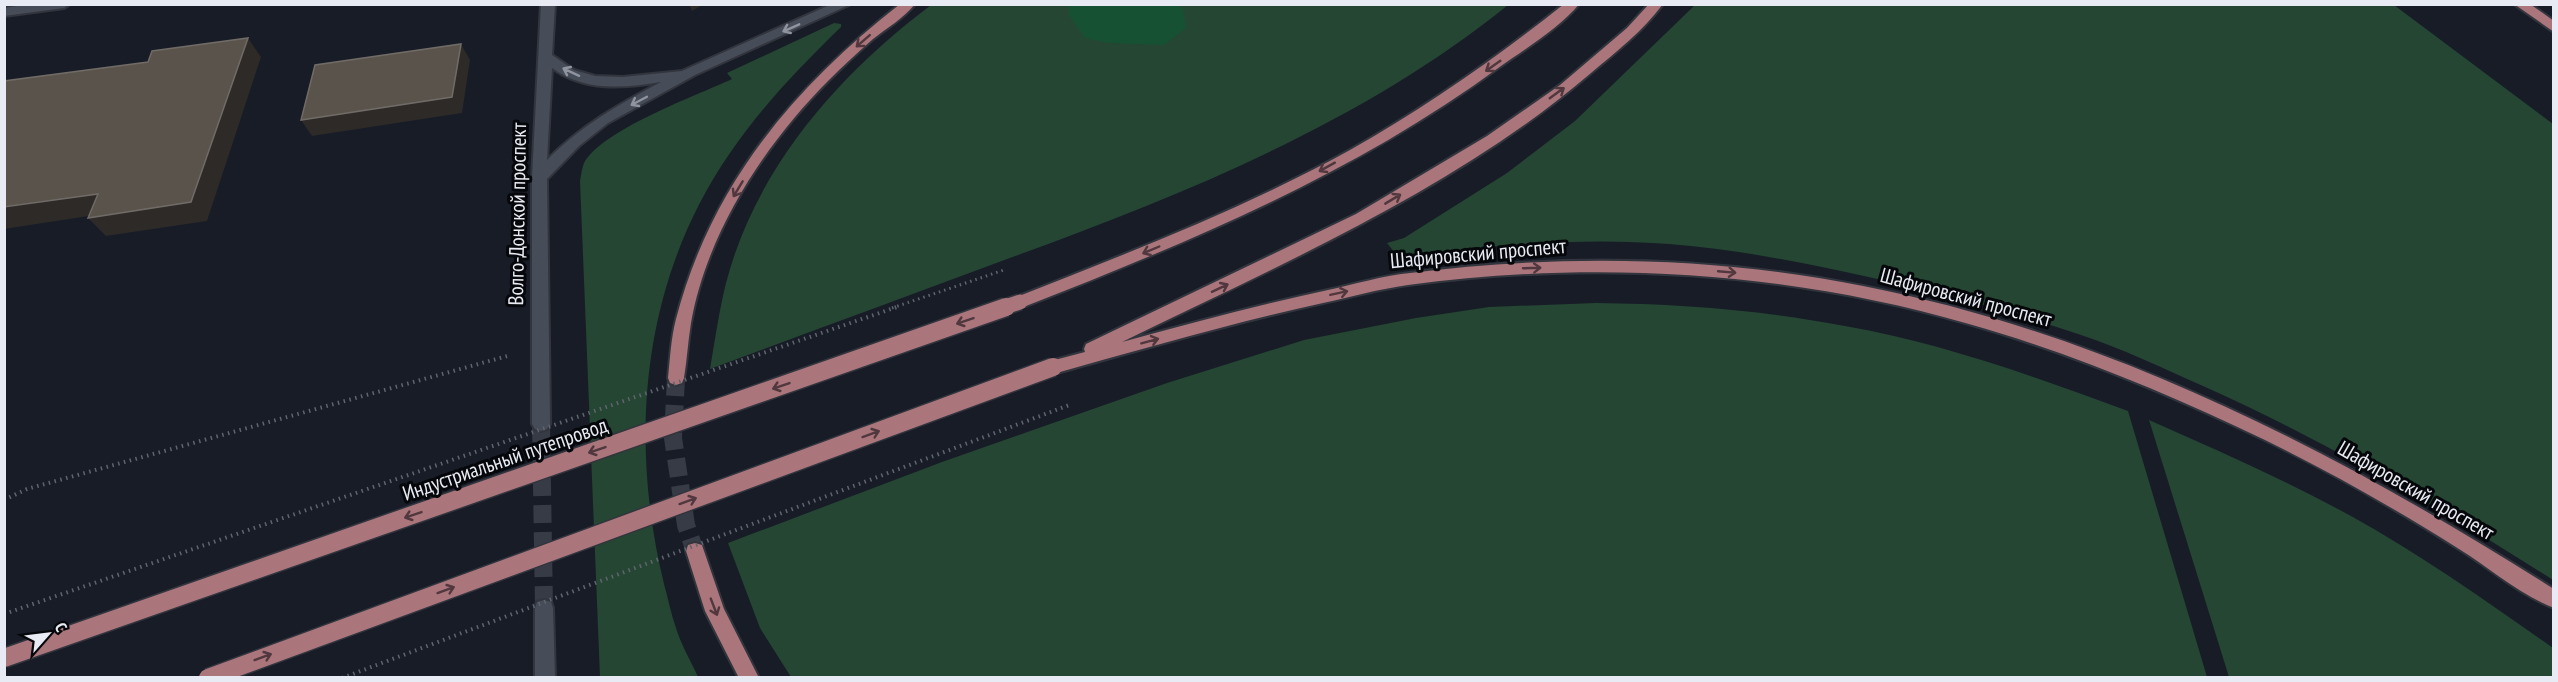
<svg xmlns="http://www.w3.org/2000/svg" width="2558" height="682" viewBox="0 0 2558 682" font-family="'PT Sans Narrow',sans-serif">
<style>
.green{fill:#254633}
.forest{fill:#165134}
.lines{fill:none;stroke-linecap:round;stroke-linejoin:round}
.minor-tunnel{stroke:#363b46;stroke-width:18;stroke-dasharray:18 9;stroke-linecap:butt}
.primary-tunnel{stroke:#363b46;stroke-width:18;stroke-dasharray:18 9;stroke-linecap:butt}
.minor-casing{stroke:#32353d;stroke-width:4}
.primary-casing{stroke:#32353d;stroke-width:4}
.path{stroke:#5f646e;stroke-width:4;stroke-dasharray:1.5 4.5;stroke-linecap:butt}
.minor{fill:#464c58;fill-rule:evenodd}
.primary{fill:#ab757c;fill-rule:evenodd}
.primary-bridge-far1-casing{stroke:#32353d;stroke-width:18;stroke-linecap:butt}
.primary-bridge-casing{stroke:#32353d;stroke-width:21;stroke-linecap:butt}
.path-bridge-far1{stroke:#5f646e;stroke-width:3;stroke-dasharray:1.5 4;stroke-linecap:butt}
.path-bridge{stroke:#5f646e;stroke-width:4;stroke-dasharray:1.5 4.5;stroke-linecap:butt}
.primary-bridge-far1{stroke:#ab757c;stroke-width:15}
.primary-bridge{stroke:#ab757c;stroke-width:18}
.shaded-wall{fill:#2d2a28}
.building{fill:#59534b;stroke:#706b66;stroke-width:1.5}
.oneway{stroke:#8f949e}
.oneway2{stroke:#50383e}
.labels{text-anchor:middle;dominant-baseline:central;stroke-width:6;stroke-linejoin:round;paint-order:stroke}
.street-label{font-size:21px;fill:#e8ebf3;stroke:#05070b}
</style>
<rect width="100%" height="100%" fill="#171c27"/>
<g class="green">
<path d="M 931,5 L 1508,5 C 1357,127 1172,199 991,265 C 897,300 804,334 710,369 C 715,340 719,311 726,283 C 756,168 838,75 931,5 Z"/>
<path d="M 1695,5 L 2394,5 L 2553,124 L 2553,580 C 2440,508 2326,441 2203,386 C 2162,368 2121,348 2078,334 C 2008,310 1936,292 1864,276 C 1798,262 1737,249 1669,244 C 1582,237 1486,245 1399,258 L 1387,243 L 1404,238 L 1507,173 L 1575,121 Z"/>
<path d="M 834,23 L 841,24 L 841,27 C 801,66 762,106 730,153 C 642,280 628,437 664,584 C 668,598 671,614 676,628 C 681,645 691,661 698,677 L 600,677 L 580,181 C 581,175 582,168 584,163 C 603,129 696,96 732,79 L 727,73 Z"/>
<path d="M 1596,303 C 1682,304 1760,310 1845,326 C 1942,343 2036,377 2128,411 L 2207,677 L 791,677 L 760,628 L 728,543 L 942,462 L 1167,383 L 1304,340 L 1416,318 L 1489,307 Z"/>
<path d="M 2149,420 C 2217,450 2285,480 2351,516 C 2421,555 2488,602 2553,648 L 2553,677 L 2229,677 Z"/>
</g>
<polygon class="forest" points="1069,5 1179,5 1183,9 1186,28 1164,45 1110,43 1085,38 1069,15"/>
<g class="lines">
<polyline class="minor-tunnel" points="541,424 544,608"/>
<polyline class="primary-tunnel" points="676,378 673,438 686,525 695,551"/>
<g class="minor-casing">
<g id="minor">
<polygon points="29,4 70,4 64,8 4,16 4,8"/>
<path d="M 541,4 L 555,4 L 552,55 L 574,70 L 595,76 L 623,77 L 682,71 L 832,4 L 851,4 L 695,75 L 608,123 L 579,146 L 547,179 L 550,424 L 547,429 L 541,431 L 535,429 L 532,424 L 532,178 ZM 552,68 C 584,92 624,88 661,82 C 618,105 582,125 547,160 Z"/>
<polygon points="544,600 551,602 553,608 555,678 535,678 535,608 537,602"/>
</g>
</g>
<g class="primary-casing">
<g id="primary">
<path d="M 900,4 L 915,4 C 904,18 887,28 873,39 C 858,52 843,66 829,80 C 765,144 707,232 691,323 C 688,341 687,360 684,378 L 682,383 L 676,385 L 670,383 L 668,378 C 670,359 671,338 676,319 C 711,185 793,88 900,4 Z"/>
<path d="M 1564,4 L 1579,4 C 1562,26 1524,50 1501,66 C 1356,173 1192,241 1026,306 L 1014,306 L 1012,302 L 1014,298 C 1128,253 1243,209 1350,150 C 1426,107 1496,58 1564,4 Z"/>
<path d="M 1649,4 L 1663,4 C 1643,31 1616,52 1591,73 C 1456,189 1281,264 1122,342 C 1191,323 1259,305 1328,290 C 1355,284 1382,276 1410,273 C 1560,254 1714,256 1863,286 C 2113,335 2341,454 2554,589 L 2554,608 C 2520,595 2490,568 2459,549 C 2397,510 2331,472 2265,440 C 2169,394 2071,353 1969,324 C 1787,271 1595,260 1408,285 C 1379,289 1351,297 1323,303 C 1232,323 1143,349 1053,374 L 1047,372 L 1045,367 L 1047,362 L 1085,352 L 1084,349 L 1086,344 L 1356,214 L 1487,136 L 1560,85 L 1627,28 Z"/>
<polygon points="2514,4 2530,4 2554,21 2554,32"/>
<polygon points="695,543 702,545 704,551 724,609 759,678 739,678 705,611 686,551 688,545"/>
</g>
</g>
<polyline class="path" points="4,500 27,489 511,355"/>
<use href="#minor" class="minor"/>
<use href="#primary" class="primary"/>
<g class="primary-bridge-far1-casing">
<polyline id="primary-bridge-far1" points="1002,308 1020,302"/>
</g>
<g class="primary-bridge-casing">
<g id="primary-bridge">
<polyline points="4,658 1006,307"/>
<polyline points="208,678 1053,367"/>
</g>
</g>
<polyline class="path-bridge-far1" points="892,308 1004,270"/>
<g class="path-bridge">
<polyline points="4,614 897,307"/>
<polyline points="342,678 1072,404"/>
</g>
<use href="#primary-bridge-far1" class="primary-bridge-far1"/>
<use href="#primary-bridge" class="primary-bridge"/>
</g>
<g class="shaded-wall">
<polygon points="689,4 704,4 692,11"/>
<polygon points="248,38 261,57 207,221 106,236 88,218"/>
<polygon points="461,44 470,60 462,113 312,136 301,120"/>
<polygon points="98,194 115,212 4,229 4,207"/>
</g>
<g class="building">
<polygon points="248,38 191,202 88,218 98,194 4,207 4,81 148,62 152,51"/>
<polygon points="461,44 452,97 301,120 315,65"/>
</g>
<defs><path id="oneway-shaft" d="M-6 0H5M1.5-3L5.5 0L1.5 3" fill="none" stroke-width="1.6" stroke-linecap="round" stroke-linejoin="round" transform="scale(1.5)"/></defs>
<g class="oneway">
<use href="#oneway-shaft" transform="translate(791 28) rotate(156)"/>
<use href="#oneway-shaft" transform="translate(571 72) rotate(-155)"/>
<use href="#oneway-shaft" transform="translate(639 101) rotate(152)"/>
</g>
<g class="oneway2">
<use href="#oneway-shaft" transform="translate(863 41) rotate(139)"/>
<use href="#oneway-shaft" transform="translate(1493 66) rotate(145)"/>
<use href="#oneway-shaft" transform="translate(1557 93) rotate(-36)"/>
<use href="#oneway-shaft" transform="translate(1327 167) rotate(151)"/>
<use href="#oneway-shaft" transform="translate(738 189) rotate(121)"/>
<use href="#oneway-shaft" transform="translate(1393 199) rotate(-31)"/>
<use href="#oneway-shaft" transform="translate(1151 250) rotate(157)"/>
<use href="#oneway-shaft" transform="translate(1532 268) rotate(-2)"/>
<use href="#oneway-shaft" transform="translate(1727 272) rotate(5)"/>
<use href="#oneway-shaft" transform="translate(1220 288) rotate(-25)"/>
<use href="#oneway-shaft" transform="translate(1339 293) rotate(-12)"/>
<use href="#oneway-shaft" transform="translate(965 321) rotate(161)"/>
<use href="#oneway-shaft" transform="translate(1150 341) rotate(-15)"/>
<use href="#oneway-shaft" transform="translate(781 386) rotate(161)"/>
<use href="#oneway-shaft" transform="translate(871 434) rotate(-20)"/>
<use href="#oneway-shaft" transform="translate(597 450) rotate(161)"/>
<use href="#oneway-shaft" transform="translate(688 501) rotate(-20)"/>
<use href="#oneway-shaft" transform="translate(413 515) rotate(161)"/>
<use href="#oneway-shaft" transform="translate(446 590) rotate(-20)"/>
<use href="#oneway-shaft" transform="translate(714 607) rotate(69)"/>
<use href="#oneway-shaft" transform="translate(263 657) rotate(-20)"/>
</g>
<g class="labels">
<g class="street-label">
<text transform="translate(517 214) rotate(-89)">Волго-Донской проспект</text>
<text transform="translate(1478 253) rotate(-5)">Шафировский проспект</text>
<text transform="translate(1966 297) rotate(15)">Шафировский проспект</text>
<text transform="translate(505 459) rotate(-19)">Индустриальный путепровод</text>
<text transform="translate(2416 490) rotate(30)">Шафировский проспект</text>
</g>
</g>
<rect width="2558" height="682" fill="none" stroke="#e8ebf3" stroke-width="12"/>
<g transform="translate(48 634) rotate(62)" stroke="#05070b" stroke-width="4.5" paint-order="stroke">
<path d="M0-4.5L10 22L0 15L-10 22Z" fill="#e8ebf3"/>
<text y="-9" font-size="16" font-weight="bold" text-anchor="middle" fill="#e8ebf3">С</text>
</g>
</svg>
